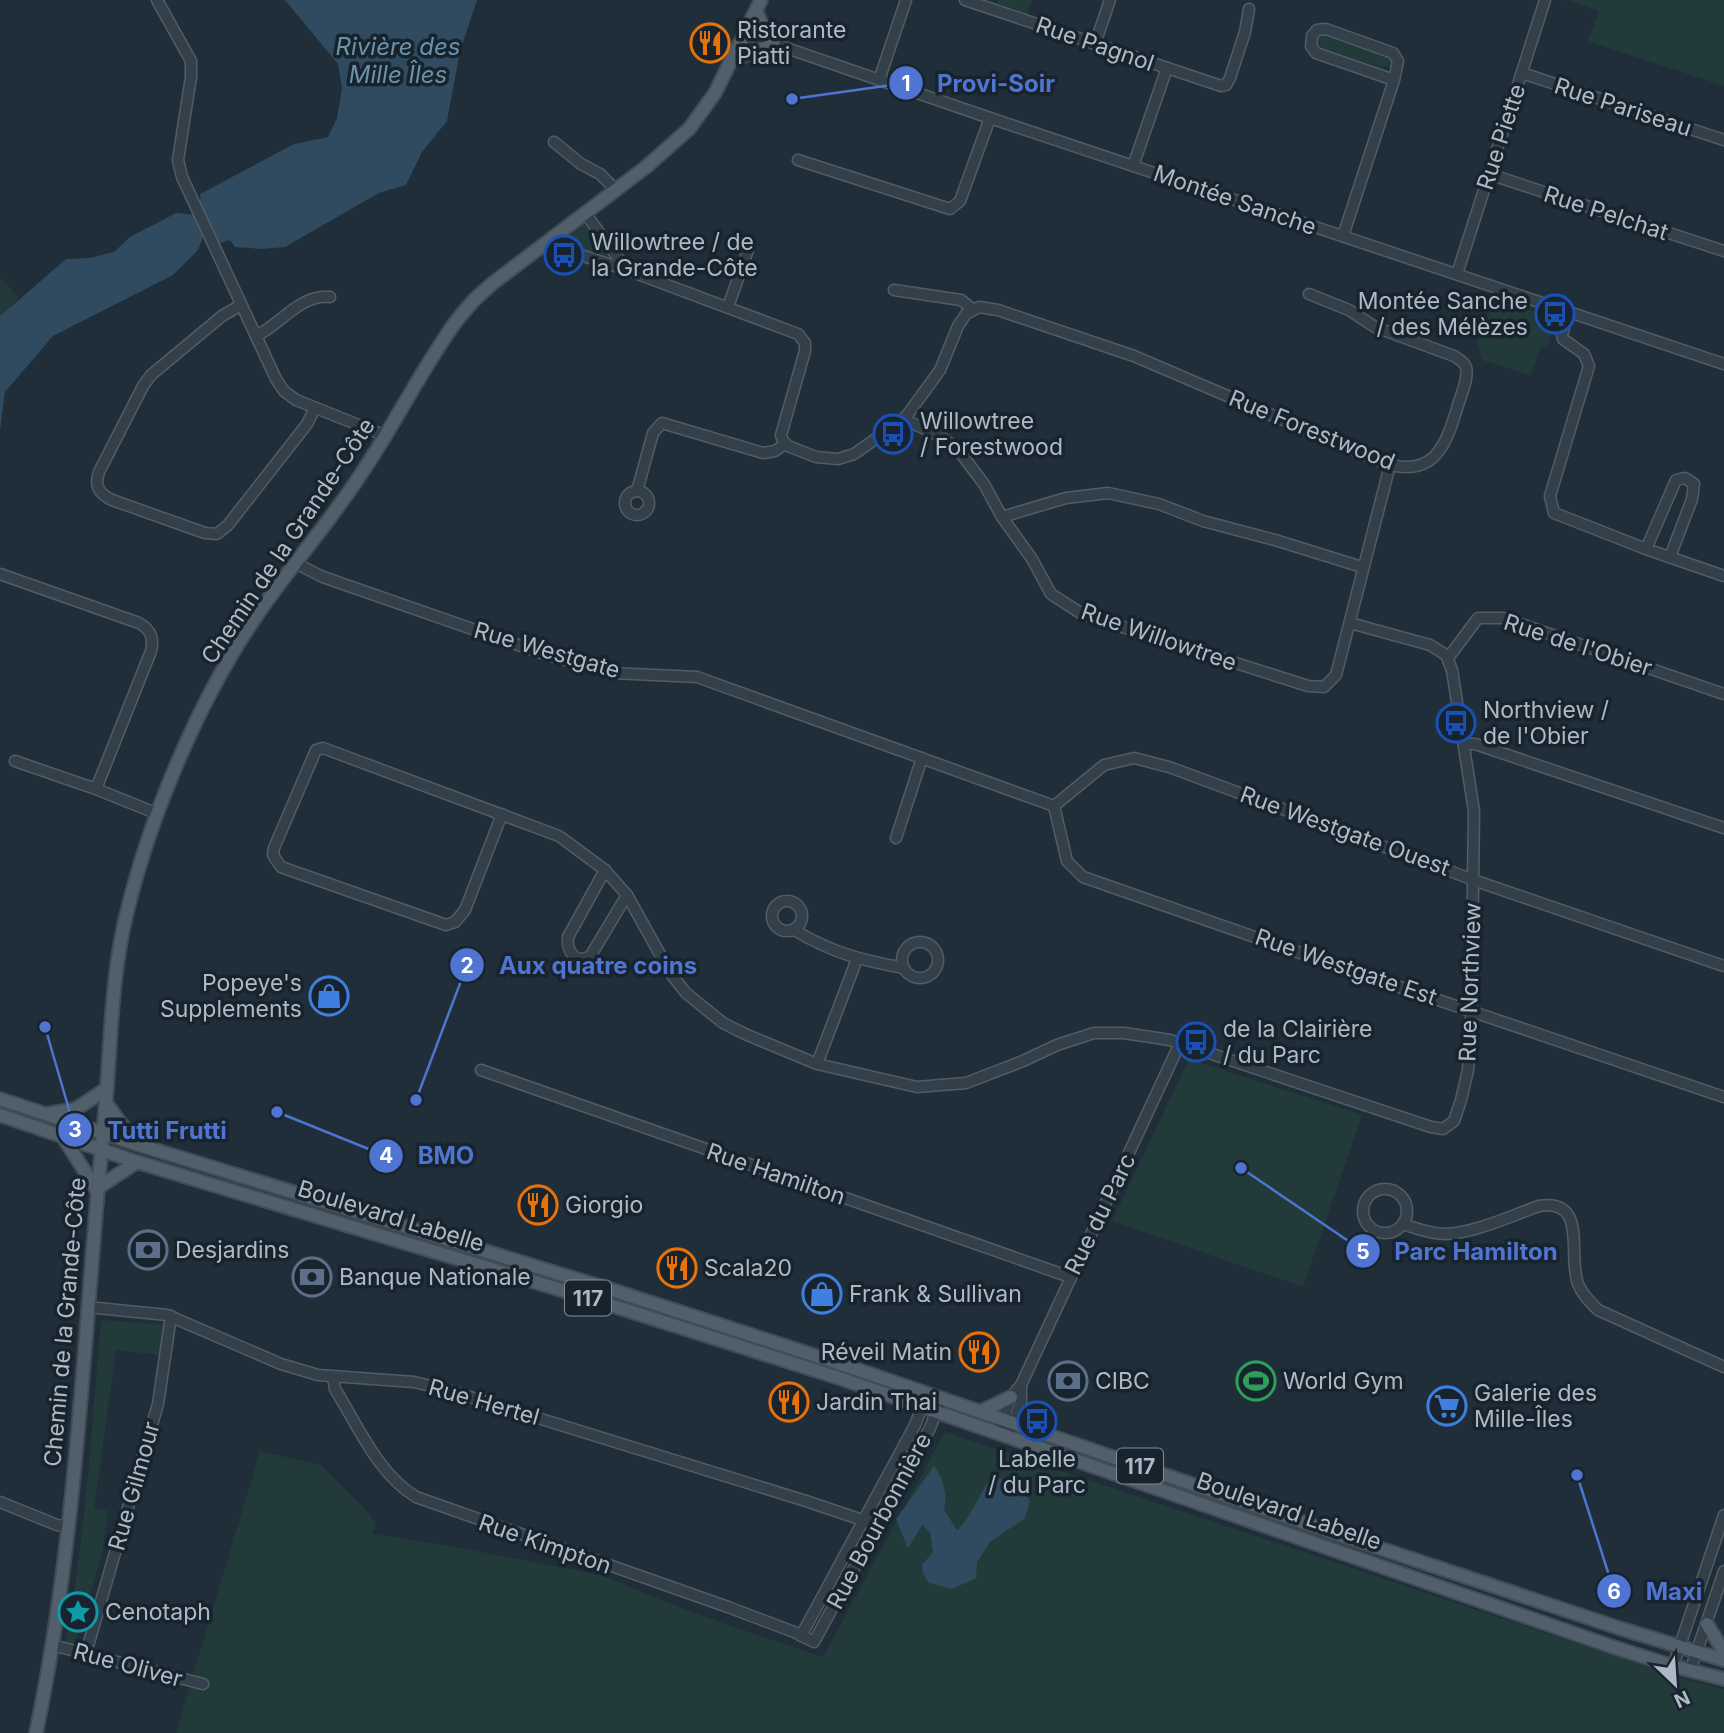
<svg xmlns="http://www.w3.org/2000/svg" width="1724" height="1733" viewBox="0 0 1724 1733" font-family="Inter,sans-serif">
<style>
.green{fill:#223b3a}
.water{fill:#304a5f}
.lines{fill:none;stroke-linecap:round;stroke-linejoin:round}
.minor-casing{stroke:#505d67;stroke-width:13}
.major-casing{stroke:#3f4b55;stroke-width:16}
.minor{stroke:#333f49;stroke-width:10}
.major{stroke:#505f69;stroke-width:12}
.labels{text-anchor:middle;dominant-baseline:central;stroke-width:7;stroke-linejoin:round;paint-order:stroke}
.shield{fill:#18242d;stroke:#808d98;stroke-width:2}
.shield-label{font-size:21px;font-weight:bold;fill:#adbac6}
.poi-label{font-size:23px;fill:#adbac6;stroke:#18242d;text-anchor:start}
.street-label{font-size:23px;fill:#adbac6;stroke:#18242d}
.water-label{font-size:24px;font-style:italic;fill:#6c91ab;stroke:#18242d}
.leader{fill:none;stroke:#4f74d2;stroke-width:2.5}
.callout-dot{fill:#4f74d2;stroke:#18242d;stroke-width:2.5}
.mark-label{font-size:21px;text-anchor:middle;font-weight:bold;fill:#fff}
.callout-label{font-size:24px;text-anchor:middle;font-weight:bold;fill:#4f74d2;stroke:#18242d;stroke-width:7;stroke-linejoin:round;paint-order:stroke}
</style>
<rect width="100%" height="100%" fill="#1f2e38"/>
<g class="green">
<polygon points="998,0 1032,0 1027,14 997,4"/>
<polygon points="1567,0 1724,0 1724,86 1588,41 1599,11"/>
<polygon points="1324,35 1386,56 1390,60 1390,65 1381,68 1322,48 1318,45 1317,39"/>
<polygon points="583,224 594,232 608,254 607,259 573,249 567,242 569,235"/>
<polygon points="0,277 19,298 0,316"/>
<polygon points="1495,299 1555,318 1547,346 1540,348 1531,376 1482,360 1477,343"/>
<polygon points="1189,1059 1362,1115 1303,1287 1112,1221"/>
<path d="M 101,1320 L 164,1325 L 159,1355 L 116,1350 L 94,1509 L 108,1511 L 102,1556 L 73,1647 L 66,1642 C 85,1536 92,1428 101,1320 Z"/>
<polygon points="945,1432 1677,1677 1724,1689 1724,1733 176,1733 260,1451 321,1465 367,1511 376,1524 372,1534 439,1544 601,1575 691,1612 823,1657"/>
</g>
<g class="water">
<polygon points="285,0 477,0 460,51 447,121 422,152 406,185 379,193 285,247 262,249 235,247 230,240 220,243 211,233 203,237 198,250 173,275 53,336 5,392 0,431 0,316 66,259 89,258 114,252 130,237 176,213 197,215 201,209 200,194 294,144 328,137 337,118 342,89 338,64"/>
<path d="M 934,1466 C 943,1477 948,1496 944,1510 L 957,1530 C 967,1523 984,1488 992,1474 L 1024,1492 L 1030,1501 L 1025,1518 L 990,1542 L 977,1562 L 976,1578 L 952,1589 L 929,1583 L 923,1573 L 922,1565 L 933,1552 L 930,1532 L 922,1525 L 908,1548 L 896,1519 Z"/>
</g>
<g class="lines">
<g class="minor-casing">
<g id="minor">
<polyline points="157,0 191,61 191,77 178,160 182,177 276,379 284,391 296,400 386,436"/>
<polyline points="965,0 1221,86 1226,85 1230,78 1245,32 1249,9"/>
<polyline points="746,34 990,118 1724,364"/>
<polyline points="1095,44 1110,0"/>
<polyline points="1522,73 1724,140"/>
<polyline points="879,80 906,0"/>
<polyline points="554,142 581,164 600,174 616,190"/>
<polyline points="798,160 950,209 960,201 990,118"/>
<polyline points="1133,166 1167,68"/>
<polyline points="1489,174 1724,251"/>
<polyline points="585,213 627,270"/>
<polyline points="1343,236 1394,80 1398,61 1393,53 1326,29 1317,30 1312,36 1311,46 1316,53 1394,80"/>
<path d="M 554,237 L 568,251 L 627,270 L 798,334 L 805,343 L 805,351 L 781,435 L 783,441 L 788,446 L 816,457 L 838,459 L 854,454 L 900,422 L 908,414 L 940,370 L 958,326 L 966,314 L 979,307 L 998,310 L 1134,356 L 1384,463 C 1434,479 1446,446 1458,405 C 1461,395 1469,378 1466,367 C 1464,362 1459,359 1454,356 L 1375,327 L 1349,310 L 1309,294"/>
<polyline points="1457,274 1545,0"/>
<polyline points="894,290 961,300 972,309"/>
<path d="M 241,305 L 222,316 L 151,375 L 143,386 L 99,472 C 94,486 99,494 112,500 L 205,533 L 217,534 L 228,525 L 307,424 L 315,408"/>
<polyline points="728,307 748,250"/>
<polyline points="1569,312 1562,334 1563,339 1584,354 1589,366 1550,496 1554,513 1646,549 1724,576"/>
<path d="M 256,336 C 281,324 300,294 330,297"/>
<polyline points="904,419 943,438 959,451 984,484 1002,517 1032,559 1051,594 1082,614 1308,686 1324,687 1336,675 1390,465"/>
<polyline points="637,491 653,433 662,423 763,453 775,451 785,444"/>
<circle cx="637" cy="503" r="12"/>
<polyline points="1002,517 1066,498 1108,493 1159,504 1203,521 1275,540 1362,567"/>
<polyline points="1646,549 1676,480 1685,478 1694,484 1692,499 1670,557"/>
<polyline points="295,563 323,577 547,655 612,673 697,677 1054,806"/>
<path d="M 0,574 L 139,623 C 151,630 154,638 151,651 L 96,789"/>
<polyline points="1448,658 1478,618 1503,618 1724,694"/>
<polyline points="1465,744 1475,744 1724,828"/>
<polyline points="15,761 96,789 158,814"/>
<polyline points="1054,806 1067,861 1083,877 1329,963 1724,1097"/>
<polyline points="1054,806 1104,765 1134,758 1169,767 1482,883 1724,966"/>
<polyline points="502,814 465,910 455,922 446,925 281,867 273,855 274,848 316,750 323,748 559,836 605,870 627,895 671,974 686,993 723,1023 745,1034 817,1064 917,1087 966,1083 1023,1061 1057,1045 1094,1033 1124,1033 1170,1040 1431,1127 1443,1129 1454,1121 1461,1100 1468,1070 1471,1027 1474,811 1452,670 1446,655 1430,645 1350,623"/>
<polyline points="896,838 922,758"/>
<path d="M 605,870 L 568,937 C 566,952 577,966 591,955 L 627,895"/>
<circle cx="787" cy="916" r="15"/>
<path d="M 794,930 C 833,953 860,960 904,968"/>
<circle cx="920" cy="960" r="18"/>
<polyline points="817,1064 857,959"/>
<polyline points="481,1070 1070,1277"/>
<circle cx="1385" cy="1211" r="22"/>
<path d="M 1403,1224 C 1418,1229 1432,1234 1447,1234 C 1478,1232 1510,1216 1539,1206 C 1589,1198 1567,1255 1578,1284 C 1582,1294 1590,1302 1598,1310 L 1724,1367"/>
<polyline points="87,1307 167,1315 281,1364 318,1375 414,1382 444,1389 806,1501 877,1525"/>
<path d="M 333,1377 L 335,1389 C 358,1426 378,1474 416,1497 L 728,1607 L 794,1632 L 814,1642 L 930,1428 L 942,1398"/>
<polyline points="998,1434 1011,1397 1021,1385 1180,1043"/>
<polyline points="1008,1437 1021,1402 1021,1386"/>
<polyline points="0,1502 57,1525 69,1527"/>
<polyline points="801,1636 915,1425 927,1393"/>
<polyline points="52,1645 203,1684"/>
<polyline points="86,1653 158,1404 171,1316"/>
<polyline points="1673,1666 1724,1515"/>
<polyline points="1690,1671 1724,1571"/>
</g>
</g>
<g class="major-casing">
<g id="major">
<polyline points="756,11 770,43"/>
<polyline points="733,60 774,44"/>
<polyline points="0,1099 136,1144 612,1290 844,1365 1337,1534 1619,1628 1724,1660"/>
<polyline points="106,1103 136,1144"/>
<polyline points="47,1114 76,1109 106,1089"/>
<polyline points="0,1115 137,1162 601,1302 839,1378 1610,1646 1673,1666 1724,1679"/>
<polyline points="63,1137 96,1189"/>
<polyline points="96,1189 137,1162"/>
<polyline points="982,1411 1011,1397"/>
<polyline points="1707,1624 1724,1652"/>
<path d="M 36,1733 C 78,1532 84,1326 104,1123 C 111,1053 110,980 127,912 C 150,817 198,702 253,621 C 287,570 328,525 361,474 C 395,424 422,368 457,320 L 474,300 L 493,283 L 646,167 L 689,129 L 715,93 L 761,0"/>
</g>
</g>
<use href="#minor" class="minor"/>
<use href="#major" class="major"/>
</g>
<defs>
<g id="restaurant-ring" transform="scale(2.0125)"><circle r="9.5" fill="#18242d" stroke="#e8710a" stroke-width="1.5"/><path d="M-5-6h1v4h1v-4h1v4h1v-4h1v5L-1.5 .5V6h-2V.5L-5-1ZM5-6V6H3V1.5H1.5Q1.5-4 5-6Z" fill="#e8710a"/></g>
<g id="bus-ring" transform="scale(2.0125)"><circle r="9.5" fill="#18242d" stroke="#1a4fb4" stroke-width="1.5"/><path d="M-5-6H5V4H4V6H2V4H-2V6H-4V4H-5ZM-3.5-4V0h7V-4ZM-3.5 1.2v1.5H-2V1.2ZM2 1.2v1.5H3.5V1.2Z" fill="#1a4fb4"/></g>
<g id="shop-ring" transform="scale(2.0125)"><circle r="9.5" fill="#18242d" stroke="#3f7fe0" stroke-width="1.5"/><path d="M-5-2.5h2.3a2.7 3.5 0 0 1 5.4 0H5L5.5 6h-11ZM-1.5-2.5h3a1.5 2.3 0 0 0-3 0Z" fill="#3f7fe0"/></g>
<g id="bank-ring" transform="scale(2.0125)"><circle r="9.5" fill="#18242d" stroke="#5c6f8a" stroke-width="1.5"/><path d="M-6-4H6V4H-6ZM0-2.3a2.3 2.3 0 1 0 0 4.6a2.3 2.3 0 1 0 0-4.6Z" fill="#5c6f8a"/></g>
<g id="stadium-ring" transform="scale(2.0125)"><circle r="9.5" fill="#18242d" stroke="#2e9e5b" stroke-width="1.5"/><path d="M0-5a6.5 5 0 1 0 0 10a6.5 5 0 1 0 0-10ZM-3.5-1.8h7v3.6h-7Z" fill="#2e9e5b"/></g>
<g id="supermarket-ring" transform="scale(2.0125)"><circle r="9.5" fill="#18242d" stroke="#3f7fe0" stroke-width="1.5"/><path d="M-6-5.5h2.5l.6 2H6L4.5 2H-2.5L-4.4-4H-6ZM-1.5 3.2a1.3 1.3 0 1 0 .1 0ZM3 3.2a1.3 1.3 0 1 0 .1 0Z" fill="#3f7fe0"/></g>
<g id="sight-ring" transform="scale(2.0125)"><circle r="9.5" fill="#18242d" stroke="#0f9aa8" stroke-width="1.5"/><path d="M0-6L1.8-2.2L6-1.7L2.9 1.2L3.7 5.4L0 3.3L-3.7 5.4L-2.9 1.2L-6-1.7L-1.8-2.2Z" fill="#0f9aa8"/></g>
</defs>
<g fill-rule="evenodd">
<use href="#restaurant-ring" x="710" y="43"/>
<use href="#bus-ring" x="564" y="255"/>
<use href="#bus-ring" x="1555" y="314"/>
<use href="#bus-ring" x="893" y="434"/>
<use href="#bus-ring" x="1456" y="723"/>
<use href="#shop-ring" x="329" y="996"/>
<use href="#bus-ring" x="1196" y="1042"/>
<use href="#restaurant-ring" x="538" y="1205"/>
<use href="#bank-ring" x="148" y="1250"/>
<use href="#restaurant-ring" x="677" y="1268"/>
<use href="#bank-ring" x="312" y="1277"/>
<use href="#shop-ring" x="822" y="1294"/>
<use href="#restaurant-ring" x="979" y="1352"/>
<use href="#bank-ring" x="1068" y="1381"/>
<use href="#stadium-ring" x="1256" y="1381"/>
<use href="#restaurant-ring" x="789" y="1402"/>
<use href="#supermarket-ring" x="1447" y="1406"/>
<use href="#bus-ring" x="1037" y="1421"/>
<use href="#sight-ring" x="78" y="1612"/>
</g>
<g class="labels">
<g class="shield">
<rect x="565" y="1280.5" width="46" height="35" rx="5"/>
<rect x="1117" y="1448.5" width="46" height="35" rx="5"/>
</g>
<g class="shield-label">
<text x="588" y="1298">117</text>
<text x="1140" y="1466">117</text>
</g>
<g class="poi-label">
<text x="737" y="30">Ristorante<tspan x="737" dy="26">Piatti</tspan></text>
<text x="591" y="242">Willowtree / de<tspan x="591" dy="26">la Grande-Côte</tspan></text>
<text x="1528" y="301" text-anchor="end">Montée Sanche<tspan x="1528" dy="26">/ des Mélèzes</tspan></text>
<text x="920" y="421">Willowtree<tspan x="920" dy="26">/ Forestwood</tspan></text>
<text x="1483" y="710">Northview /<tspan x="1483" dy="26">de l'Obier</tspan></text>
<text x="302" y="983" text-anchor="end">Popeye's<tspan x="302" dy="26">Supplements</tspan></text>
<text x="1223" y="1029">de la Clairière<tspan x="1223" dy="26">/ du Parc</tspan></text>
<text x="565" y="1205">Giorgio</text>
<text x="175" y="1250">Desjardins</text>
<text x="704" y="1268">Scala20</text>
<text x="339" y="1277">Banque Nationale</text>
<text x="849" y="1294">Frank &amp; Sullivan</text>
<text x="952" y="1352" text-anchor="end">Réveil Matin</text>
<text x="1095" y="1381">CIBC</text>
<text x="1283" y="1381">World Gym</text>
<text x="1474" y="1393">Galerie des<tspan x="1474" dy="26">Mille-Îles</tspan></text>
<text x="816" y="1402">Jardin Thai</text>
<text x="1037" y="1459" text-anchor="middle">Labelle<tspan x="1037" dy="26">/ du Parc</tspan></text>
<text x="105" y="1612">Cenotaph</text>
</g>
<g class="street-label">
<text transform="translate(1095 44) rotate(19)">Rue Pagnol</text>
<text transform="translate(1623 107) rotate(18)">Rue Pariseau</text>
<text transform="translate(1501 137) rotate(-72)">Rue Piette</text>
<text transform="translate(1235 200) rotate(19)">Montée Sanche</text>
<text transform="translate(1606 213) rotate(18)">Rue Pelchat</text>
<text transform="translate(1312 430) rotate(22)">Rue Forestwood</text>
<text transform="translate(288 541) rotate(-56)">Chemin de la Grande-Côte</text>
<text transform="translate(1159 637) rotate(19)">Rue Willowtree</text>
<text transform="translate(1578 645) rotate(18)">Rue de l'Obier</text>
<text transform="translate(547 650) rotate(16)">Rue Westgate</text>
<text transform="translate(1345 831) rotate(20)">Rue Westgate Ouest</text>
<text transform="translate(1346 967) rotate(19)">Rue Westgate Est</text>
<text transform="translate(1470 982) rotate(-88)">Rue Northview</text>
<text transform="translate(776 1174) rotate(19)">Rue Hamilton</text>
<text transform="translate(1100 1214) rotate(-64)">Rue du Parc</text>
<text transform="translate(391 1216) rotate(17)">Boulevard Labelle</text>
<text transform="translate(65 1322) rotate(-85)">Chemin de la Grande-Côte</text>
<text transform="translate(484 1402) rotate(16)">Rue Hertel</text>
<text transform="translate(134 1486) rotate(-74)">Rue Gilmour</text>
<text transform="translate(1289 1511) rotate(19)">Boulevard Labelle</text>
<text transform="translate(879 1521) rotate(-62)">Rue Bourbonnière</text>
<text transform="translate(545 1544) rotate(19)">Rue Kimpton</text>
<text transform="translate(128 1665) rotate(15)">Rue Oliver</text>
</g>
<g class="water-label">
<text x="398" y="46">Rivière des<tspan x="398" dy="28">Mille Îles</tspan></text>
</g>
</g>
<path class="leader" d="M792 99L906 83M416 1100L467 965M45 1027L75 1130M277 1112L386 1156M1241 1168L1363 1251M1577 1475L1614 1591"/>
<g class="callout-dot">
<circle cx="792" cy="99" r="7"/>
<circle cx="416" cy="1100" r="7"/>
<circle cx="45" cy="1027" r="7"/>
<circle cx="277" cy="1112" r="7"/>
<circle cx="1241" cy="1168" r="7"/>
<circle cx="1577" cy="1475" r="7"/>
<circle cx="906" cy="83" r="18"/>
<circle cx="467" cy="965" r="18"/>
<circle cx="75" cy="1130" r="18"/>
<circle cx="386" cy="1156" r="18"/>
<circle cx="1363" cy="1251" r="18"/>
<circle cx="1614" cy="1591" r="18"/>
</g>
<g class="mark-label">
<text x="906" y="91">1</text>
<text x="467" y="973">2</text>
<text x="75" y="1137">3</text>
<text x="386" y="1163">4</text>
<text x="1363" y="1259">5</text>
<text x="1614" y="1599">6</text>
</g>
<g class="callout-label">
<text x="996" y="92">Provi-Soir</text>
<text x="598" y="974">Aux quatre coins</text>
<text x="167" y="1139">Tutti Frutti</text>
<text x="446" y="1164">BMO</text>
<text x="1476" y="1260">Parc Hamilton</text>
<text x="1674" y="1600">Maxi</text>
</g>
<g transform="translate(1675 1684) rotate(155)" stroke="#18242d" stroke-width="5" paint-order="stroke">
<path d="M0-5L12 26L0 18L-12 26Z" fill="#adbac6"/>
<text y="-10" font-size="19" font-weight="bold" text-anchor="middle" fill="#adbac6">N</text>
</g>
</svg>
